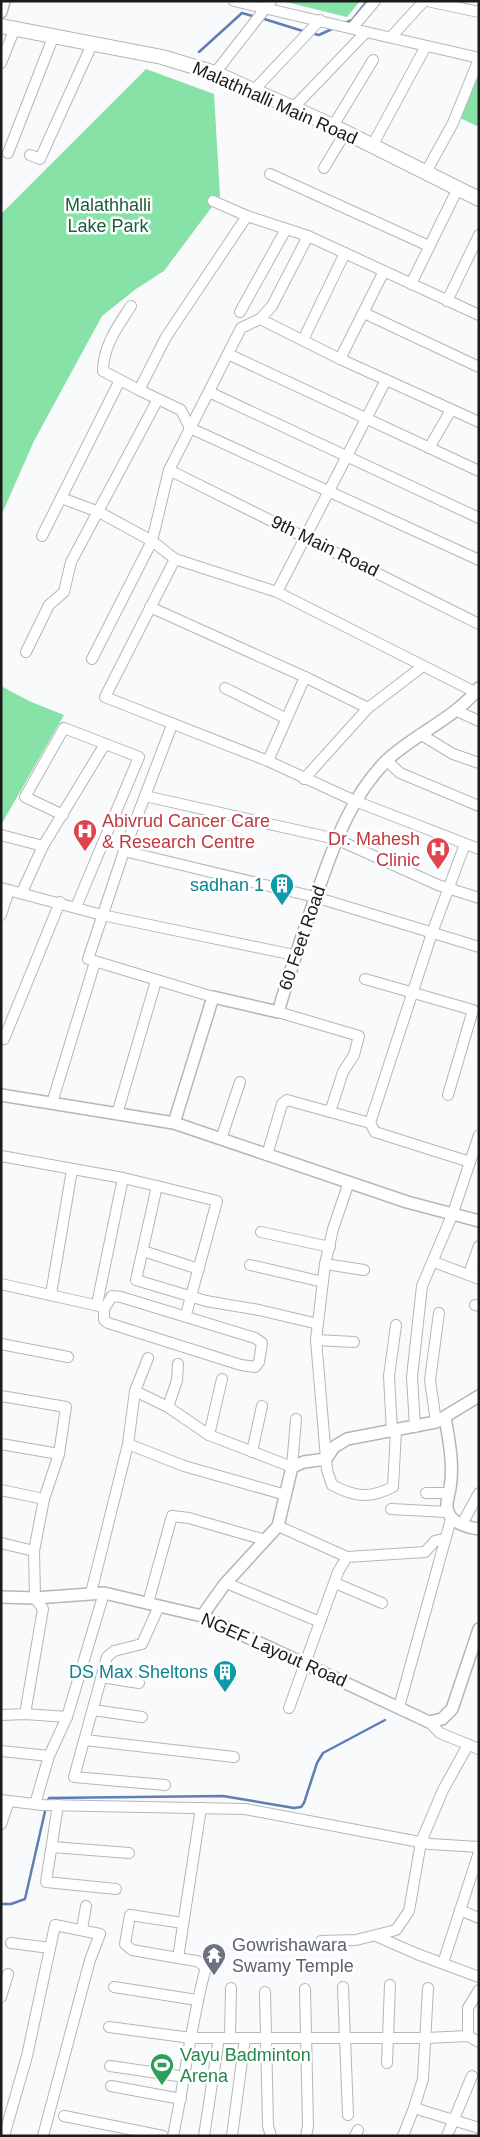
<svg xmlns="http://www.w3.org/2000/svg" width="480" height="2137" viewBox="0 0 480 2137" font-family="Helvetica,sans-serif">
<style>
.green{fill:#87e2a7}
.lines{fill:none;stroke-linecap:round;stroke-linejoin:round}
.stream{stroke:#5f7eb5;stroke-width:2.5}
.minor-casing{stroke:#b5b6b8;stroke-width:12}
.tertiary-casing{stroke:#b5b6b8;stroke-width:14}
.secondary-casing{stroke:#b5b6b8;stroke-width:16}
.minor{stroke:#fff;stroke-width:10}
.tertiary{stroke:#fff;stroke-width:11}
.secondary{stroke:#fff;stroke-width:14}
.labels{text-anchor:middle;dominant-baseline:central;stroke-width:5;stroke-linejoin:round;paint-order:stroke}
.street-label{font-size:18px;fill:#1b1b1c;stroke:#fff}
.park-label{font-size:18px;fill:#1a5e38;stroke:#fff}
.health-label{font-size:18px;fill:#be3a42;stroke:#fff;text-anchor:start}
.culture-label{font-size:18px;fill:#0d838f;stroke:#fff;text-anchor:end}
.worship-label{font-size:18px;fill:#5b616d;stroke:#fff;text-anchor:start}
.leisure-label{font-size:18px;fill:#27864d;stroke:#fff;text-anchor:start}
</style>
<rect width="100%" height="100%" fill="#f9fafc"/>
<g class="green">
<polygon points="282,1 360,1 347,17"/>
<polygon points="146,69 214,94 220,196 164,271 136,289 102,316 34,441 1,516 1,214"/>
<polygon points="475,78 479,79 479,127 458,117"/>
<polygon points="1,686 29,701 64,715 1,825"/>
</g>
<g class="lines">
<g class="stream">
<polyline points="261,18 306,32"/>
<polyline points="343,24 352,20 367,1"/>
<polyline points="311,33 319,35 334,28"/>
<polyline points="199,52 242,13 256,17"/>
<polyline points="47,1802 49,1798 223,1796 294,1808 301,1807 304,1803 317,1763 323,1753 385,1720"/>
<polyline points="1,1904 11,1904 25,1899 46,1807"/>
</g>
<g class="minor-casing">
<g id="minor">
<polyline points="234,1 366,32 294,107"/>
<polyline points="427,1 479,12"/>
<polyline points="353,27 375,1"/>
<polyline points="366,32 479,58"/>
<polyline points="391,37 424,1"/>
<polyline points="1,63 15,28"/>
<polyline points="215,73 271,1"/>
<polyline points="254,90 320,20"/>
<polyline points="333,126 373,60"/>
<polyline points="372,146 426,46"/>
<polyline points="8,153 54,35"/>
<polyline points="30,155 40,159 93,42"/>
<polyline points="324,168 345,133"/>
<polyline points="426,172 453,123 479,59"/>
<polyline points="270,174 429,246"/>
<polyline points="213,201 247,216"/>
<polyline points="308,236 247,216 166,337 139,390 181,410 190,428 479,560"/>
<polyline points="411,284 458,188"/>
<polyline points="447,301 479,235"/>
<polyline points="240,312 286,229"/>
<polyline points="364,313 479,367"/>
<polyline points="260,319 340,359 479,422"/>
<polyline points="303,340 345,253"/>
<polyline points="228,354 479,471"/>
<polyline points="340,359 384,271"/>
<path d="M 120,380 L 103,371 C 103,346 118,326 131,306"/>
<polyline points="209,392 479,518"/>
<polyline points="429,448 451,410"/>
<polyline points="169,470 479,624"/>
<polyline points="61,498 99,512 152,541 175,559 277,592 475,692"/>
<polyline points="42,536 120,380 139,390"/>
<polyline points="175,559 105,697 268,761 355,801 479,849"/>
<polyline points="277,592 386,380"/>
<polyline points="150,607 305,677 368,708"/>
<polyline points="26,652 49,605 64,592 71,562 158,399"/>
<polyline points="92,659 152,541 169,470 241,328 260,319 272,306 308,236 479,315"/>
<polyline points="225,688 285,718"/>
<polyline points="457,711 479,721"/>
<polyline points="172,725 124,851 88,959 213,997"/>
<polyline points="420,734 453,754 479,763"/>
<polyline points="268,761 305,677"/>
<polyline points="387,761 400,773 479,806"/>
<polyline points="304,779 368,708 423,666"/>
<polyline points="145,796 336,839 438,885 479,898"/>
<polyline points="63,815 25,797 64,728 139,757 76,907"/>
<polyline points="1,835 43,846"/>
<polyline points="465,844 432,933 370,1123 375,1132 470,1162"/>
<polyline points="124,851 315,897 479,947"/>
<polyline points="1,888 102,915 294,955"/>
<polyline points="22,892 43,846 105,744"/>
<polyline points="1,915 9,890"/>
<polyline points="365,979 473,1010 448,1095"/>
<polyline points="278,1012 359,1036 354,1055 343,1072 330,1112"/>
<polyline points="1,1038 4,1039 60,902"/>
<polyline points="52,1103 95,962"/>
<polyline points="117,1114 156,981"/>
<polyline points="221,1139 240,1082"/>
<polyline points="267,1155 282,1104 287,1100 370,1123"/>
<polyline points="1,1156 123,1178 157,1186 136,1280 206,1301 259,1310 318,1324"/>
<path d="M 349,1182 L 333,1229 L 325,1264 L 316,1340 L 327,1470 L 332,1485 C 355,1497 369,1499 393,1487 L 396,1431"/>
<polyline points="157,1186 217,1201 187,1311"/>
<polyline points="261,1232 330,1247"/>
<polyline points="479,1246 471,1268 479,1271"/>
<polyline points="143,1251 199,1269"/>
<polyline points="434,1262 479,1279"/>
<polyline points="325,1264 364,1270"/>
<polyline points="250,1265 323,1282"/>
<polyline points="1,1284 99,1306"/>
<polyline points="51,1294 72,1170"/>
<polygon points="112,1296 121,1297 255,1338 262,1343 259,1362 255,1367 241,1365 108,1323 104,1320 104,1309"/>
<polyline points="97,1304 123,1178"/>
<polyline points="475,1305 479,1306"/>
<polyline points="316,1340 354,1342"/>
<polyline points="1,1344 68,1357"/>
<polyline points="135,1391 168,1407 209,1435 292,1467 296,1419"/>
<polyline points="1,1396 66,1407 59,1454 44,1499 34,1551 35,1598 43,1609 25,1714"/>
<polyline points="168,1407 177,1380 178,1364"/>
<polyline points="436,1422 430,1380 439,1313"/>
<polyline points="415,1427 412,1377 422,1286 453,1213 479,1135"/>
<polyline points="392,1432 389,1376 396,1325"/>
<polyline points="209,1435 222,1379"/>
<polyline points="1,1444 59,1454"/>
<polyline points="128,1444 184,1466 286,1495"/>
<polyline points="252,1452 262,1406"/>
<polyline points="1,1490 44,1499"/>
<polyline points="426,1493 449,1493"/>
<polyline points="391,1509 447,1512"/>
<polyline points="462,1524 479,1493"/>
<polyline points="278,1526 347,1557 338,1572 289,1708"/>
<polyline points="1,1543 34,1551"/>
<polyline points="347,1557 425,1552 435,1541 445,1539"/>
<polyline points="226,1583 320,1622"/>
<polyline points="335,1583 382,1603"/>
<polyline points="91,1593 128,1444 135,1391 148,1358"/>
<polyline points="148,1603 172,1516 189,1518 265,1540"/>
<polyline points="159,1606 142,1644 114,1651 107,1657 74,1777 165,1785"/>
<polyline points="101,1677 139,1683"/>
<polyline points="399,1707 451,1519"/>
<polyline points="93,1710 142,1717"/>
<polyline points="1,1715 25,1714 67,1717"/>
<polyline points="429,1722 440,1733 479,1749"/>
<polyline points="85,1740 234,1757"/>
<polyline points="1,1751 49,1756"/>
<polyline points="1,1800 42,1805 245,1809 430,1844 479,1847"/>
<polyline points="35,1804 49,1756 67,1717 104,1593"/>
<polyline points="58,1805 46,1882 116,1889"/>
<polyline points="1,1824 9,1801"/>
<polyline points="52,1847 129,1853"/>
<polyline points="460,1910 479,1918"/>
<polyline points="82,1929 86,1906"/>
<polyline points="376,1936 417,1954 479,1977"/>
<polyline points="321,1941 356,1940 396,1930 409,1911 421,1842 443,1790 468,1745"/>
<polyline points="11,1943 50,1948"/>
<polyline points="178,1958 132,1950 125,1944 130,1915 183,1923"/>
<polyline points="443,1963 479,1852"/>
<polyline points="114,1987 197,2000"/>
<polyline points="343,1987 348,2115"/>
<polyline points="428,1988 423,2079 414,2108 479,2128"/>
<polyline points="305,1989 308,2126 306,2136"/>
<polyline points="265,1992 268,2126 271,2136"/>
<polyline points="1,1997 8,1974"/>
<polyline points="109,2027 191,2038 426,2038 468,2036 479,2042"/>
<polyline points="468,2036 468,2008 479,1990"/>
<polyline points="230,2038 231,1988"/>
<polyline points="387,2063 390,1985"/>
<polyline points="110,2066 185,2077"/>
<polyline points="111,2086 181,2099"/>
<polyline points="64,2116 163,2136"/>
<polyline points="4,2136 27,2056 55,1925 100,1934 90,1960 43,2136"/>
<path d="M 173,2136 C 185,2080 191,2022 206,1967 L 197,1961 L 178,1958 L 201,1808"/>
<polyline points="204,2136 219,2038"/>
<polyline points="232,2136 245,2038"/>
<polyline points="355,2136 358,2130"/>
<polyline points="403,2136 414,2108"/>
<polyline points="447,2136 472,2076"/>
</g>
</g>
<g class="tertiary-casing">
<g id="tertiary">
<polyline points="1,12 4,1"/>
<polyline points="1,1095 174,1123 407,1202 479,1221"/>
<path d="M 174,1123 L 213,997 L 278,1012 C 290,972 303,932 317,893 C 334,845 350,797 387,760 C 416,733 454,719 479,688"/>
<path d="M 445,1418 C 449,1440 454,1465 450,1488 C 449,1496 444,1506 449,1514 C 453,1523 469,1528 479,1529"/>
<polyline points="1,1597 35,1598 104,1593 202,1616 429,1722 442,1719 452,1709 479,1629"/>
<polyline points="202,1616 224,1585 278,1526 292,1467 304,1462 326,1459 334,1447 347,1439 436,1422 479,1396"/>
</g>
</g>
<g class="secondary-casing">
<polyline id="secondary" points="1,26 162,57 215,73 333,126 479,199"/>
</g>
<use href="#minor" class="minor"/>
<use href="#tertiary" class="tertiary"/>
<use href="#secondary" class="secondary"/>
</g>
<defs>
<g id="hospital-pin" transform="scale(1.25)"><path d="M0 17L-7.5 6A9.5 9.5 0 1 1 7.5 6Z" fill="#e0444e" stroke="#fff"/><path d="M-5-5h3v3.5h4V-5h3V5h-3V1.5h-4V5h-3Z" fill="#fff"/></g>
<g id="building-pin" transform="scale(1.25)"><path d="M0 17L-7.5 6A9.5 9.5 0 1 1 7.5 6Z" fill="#0f9aa8" stroke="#fff"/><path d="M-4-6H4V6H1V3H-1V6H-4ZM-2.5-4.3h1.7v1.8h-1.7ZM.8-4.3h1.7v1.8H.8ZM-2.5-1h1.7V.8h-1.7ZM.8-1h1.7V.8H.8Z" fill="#fff"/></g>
<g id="temple-pin" transform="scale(1.25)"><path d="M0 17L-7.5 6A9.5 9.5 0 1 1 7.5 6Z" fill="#6b7280" stroke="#fff"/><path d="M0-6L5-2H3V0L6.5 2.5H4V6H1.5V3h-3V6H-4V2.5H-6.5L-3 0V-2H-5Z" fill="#fff"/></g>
<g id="stadium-pin" transform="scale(1.25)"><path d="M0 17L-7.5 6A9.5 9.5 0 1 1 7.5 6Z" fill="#2e9e5b" stroke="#fff"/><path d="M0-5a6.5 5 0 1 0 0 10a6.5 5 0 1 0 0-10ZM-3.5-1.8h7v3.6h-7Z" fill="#fff"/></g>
</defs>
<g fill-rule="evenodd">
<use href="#hospital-pin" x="85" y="831"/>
<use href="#hospital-pin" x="438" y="849"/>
<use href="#building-pin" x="282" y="885"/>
<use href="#building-pin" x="225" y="1672"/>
<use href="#temple-pin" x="214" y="1955"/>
<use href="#stadium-pin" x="162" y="2065"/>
</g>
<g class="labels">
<g class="street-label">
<text transform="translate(275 103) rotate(24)">Malathhalli Main Road</text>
<text transform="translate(325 546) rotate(26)">9th Main Road</text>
<text transform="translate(302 938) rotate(-71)">60 Feet Road</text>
<text transform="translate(274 1650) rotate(24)">NGEF Layout Road</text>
</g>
<g class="park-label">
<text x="108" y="205">Malathhalli<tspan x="108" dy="21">Lake Park</tspan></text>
</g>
<g class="health-label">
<text x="102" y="821">Abivrud Cancer Care<tspan x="102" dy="21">&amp; Research Centre</tspan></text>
<text x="420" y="839" text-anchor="end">Dr. Mahesh<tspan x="420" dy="21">Clinic</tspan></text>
</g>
<g class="culture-label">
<text x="264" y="885">sadhan 1</text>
<text x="208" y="1672">DS Max Sheltons</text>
</g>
<g class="worship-label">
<text x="232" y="1945">Gowrishawara<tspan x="232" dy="21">Swamy Temple</tspan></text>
</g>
<g class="leisure-label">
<text x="180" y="2055">Vayu Badminton<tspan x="180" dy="21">Arena</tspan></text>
</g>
</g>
<rect width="480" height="2137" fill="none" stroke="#1b1b1c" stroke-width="5"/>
</svg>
